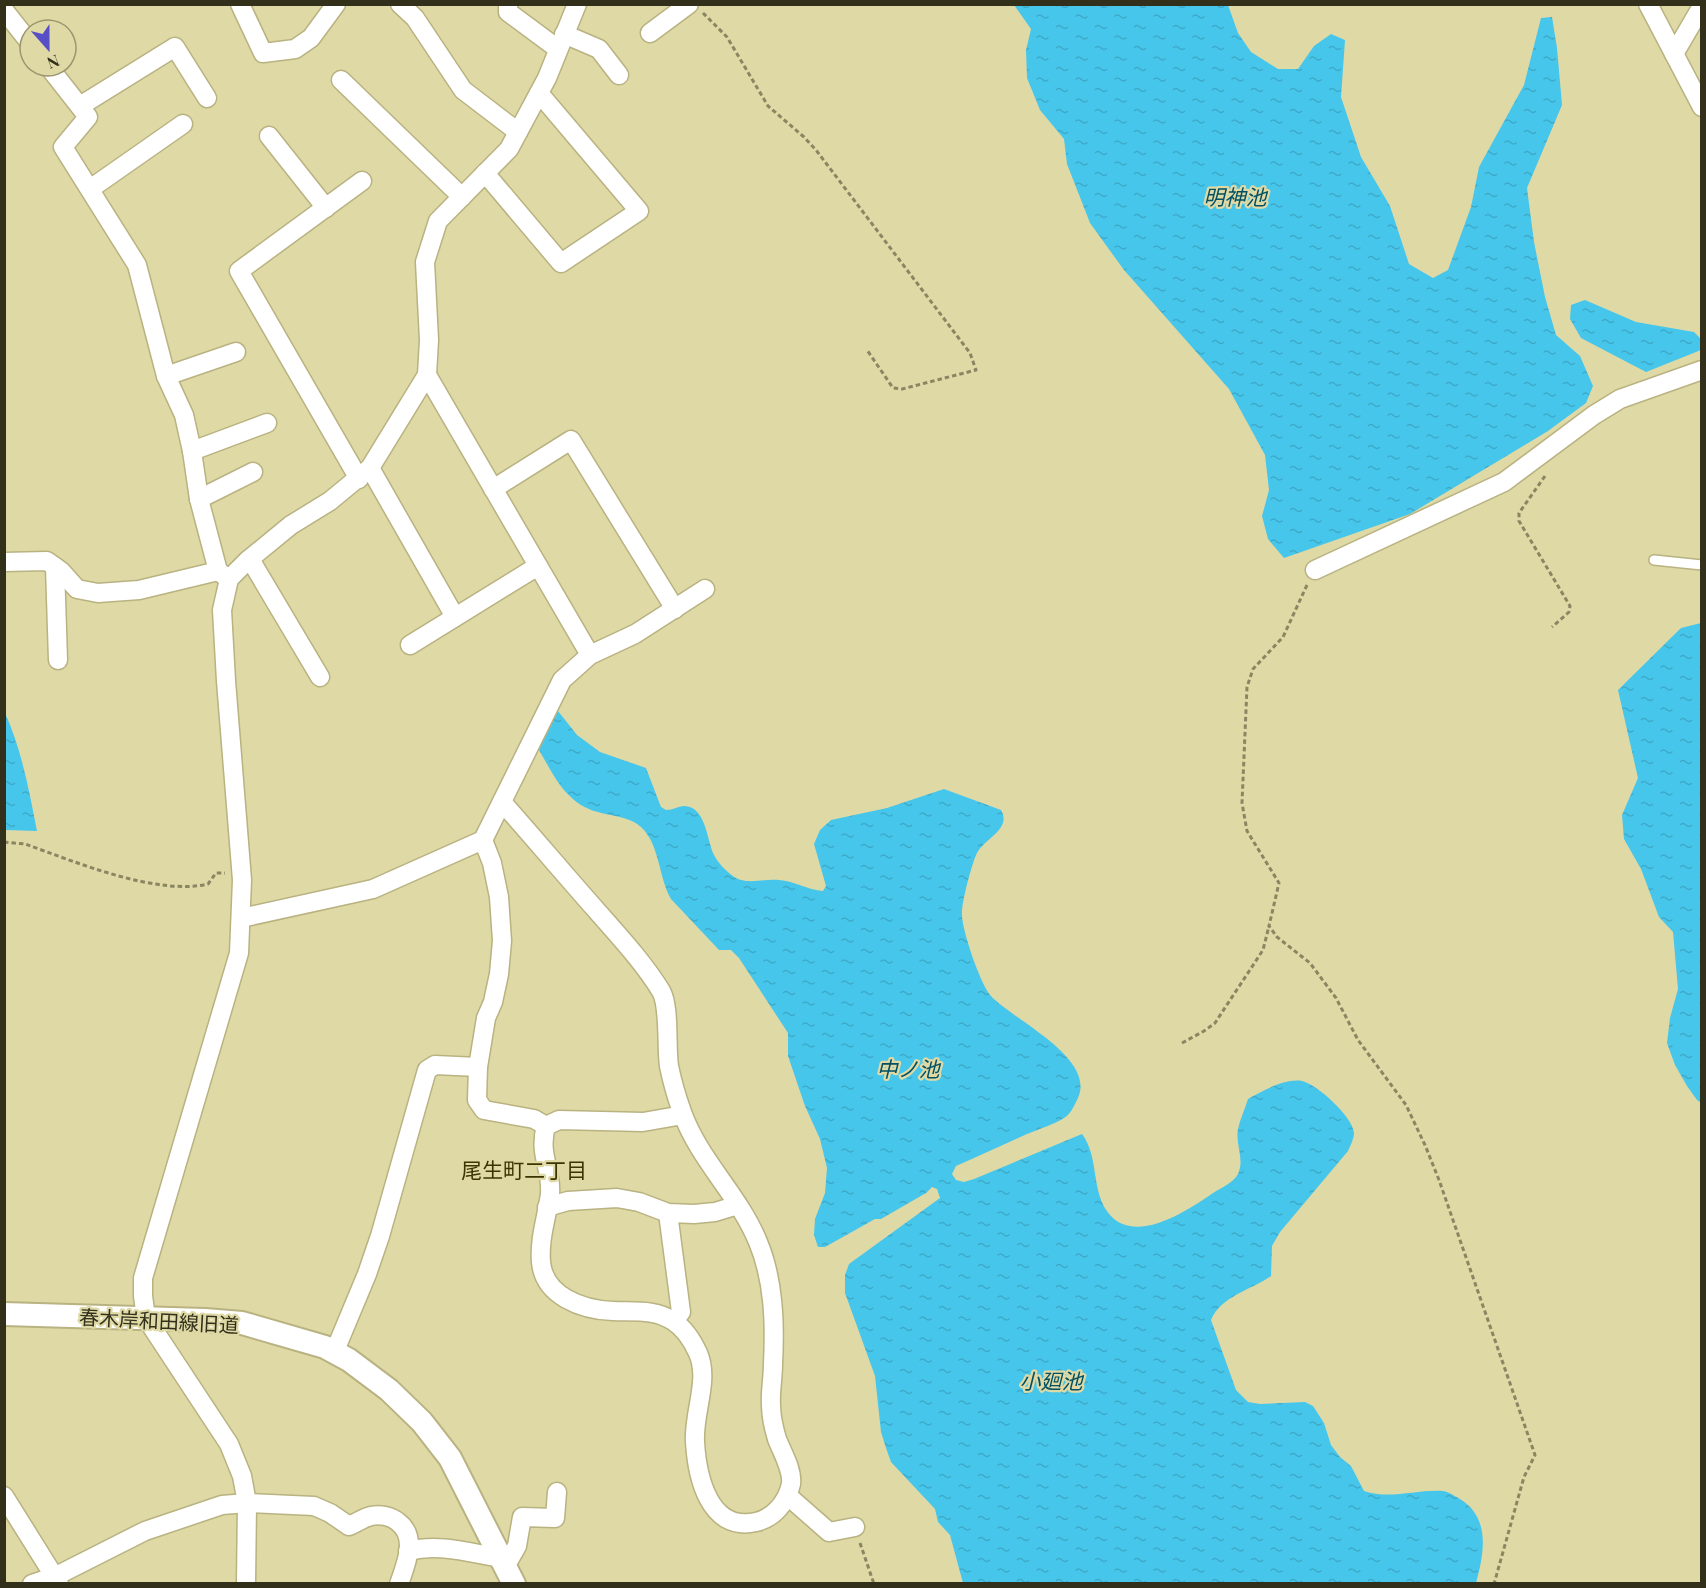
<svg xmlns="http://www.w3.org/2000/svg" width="1706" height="1588" viewBox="0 0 1706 1588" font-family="'Playfair Display','Noto Sans JP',serif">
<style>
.water{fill:url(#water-ripples)}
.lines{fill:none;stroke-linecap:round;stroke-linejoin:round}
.service-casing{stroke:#b9b281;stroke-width:12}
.minor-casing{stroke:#b9b281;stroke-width:21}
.tertiary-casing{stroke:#b9b281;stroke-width:26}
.path{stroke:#8a8662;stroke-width:3;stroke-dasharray:4.5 3;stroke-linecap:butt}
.service{stroke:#fff;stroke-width:9}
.minor{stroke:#fff;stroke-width:18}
.tertiary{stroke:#fff;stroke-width:22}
.labels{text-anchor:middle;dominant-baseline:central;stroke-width:4.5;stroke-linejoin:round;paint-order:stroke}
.street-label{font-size:20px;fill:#322f1b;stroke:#dfd9a6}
.water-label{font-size:21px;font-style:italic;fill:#015063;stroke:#dfd9a6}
.neighbourhood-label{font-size:21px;fill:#3b3401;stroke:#dfd9a6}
</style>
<defs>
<pattern id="water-ripples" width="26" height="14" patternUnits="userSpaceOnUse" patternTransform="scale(1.5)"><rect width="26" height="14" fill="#46c6eb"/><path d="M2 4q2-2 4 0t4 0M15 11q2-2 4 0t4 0" fill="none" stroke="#3eaac9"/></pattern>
</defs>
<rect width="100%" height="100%" fill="#dfd9a6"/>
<g class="water">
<polygon points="1014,5 1228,5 1238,33 1251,52 1278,69 1298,69 1314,46 1331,34 1345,40 1341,97 1361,157 1390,206 1409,264 1433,278 1448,270 1471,207 1479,167 1524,85 1541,18 1552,17 1557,48 1562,105 1527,188 1534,242 1545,297 1556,335 1580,356 1593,386 1586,403 1548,431 1410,514 1284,558 1268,539 1262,516 1269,490 1265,455 1229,389 1124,270 1090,223 1067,164 1064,139 1040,110 1027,78 1026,50 1031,29"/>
<polygon points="1585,300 1636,322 1694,332 1701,339 1701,350 1646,372 1581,338 1570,319 1571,305"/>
<polygon points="1701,623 1702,624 1701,1103 1697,1100 1687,1086 1675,1065 1667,1043 1670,1018 1678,989 1673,932 1659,917 1641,869 1624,839 1622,815 1638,778 1618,690 1681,628"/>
<path d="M 558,711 L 577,735 L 600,752 L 646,768 L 661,807 L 666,810 C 673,810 679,806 684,806 C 706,806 707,841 714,855 C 718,863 726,871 733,876 C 746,886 764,878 779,880 C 795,881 807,890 823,891 L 826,886 L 814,844 L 820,830 L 831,820 L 887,808 L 944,789 L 1001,810 C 1012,829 985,838 977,853 C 972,863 961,904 962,915 C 962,930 981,986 991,996 C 1013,1020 1099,1059 1077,1100 C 1074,1106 1070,1115 1064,1118 C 1053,1125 1039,1129 1027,1134 C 1003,1145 979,1156 956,1166 L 952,1174 L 956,1180 L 964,1182 L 974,1179 L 1082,1134 C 1100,1158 1090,1192 1110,1215 C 1137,1245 1188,1210 1213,1193 C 1221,1188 1234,1182 1238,1174 C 1245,1159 1235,1144 1238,1129 C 1240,1119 1245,1109 1248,1099 C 1262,1091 1285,1078 1302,1081 C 1317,1084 1353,1117 1354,1133 C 1354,1139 1350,1146 1348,1151 L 1280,1232 L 1272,1246 L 1271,1276 C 1251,1290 1221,1296 1211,1320 L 1236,1390 L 1248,1402 L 1260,1404 L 1305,1402 L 1313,1406 L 1324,1423 L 1331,1445 L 1340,1457 L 1351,1466 L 1364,1491 C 1390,1500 1417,1489 1443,1491 C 1449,1492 1455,1496 1460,1499 C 1491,1518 1484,1554 1476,1583 L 963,1583 L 950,1535 L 938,1522 L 935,1509 L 891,1462 L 886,1448 L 881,1432 L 875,1376 L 845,1293 L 845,1275 L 849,1264 L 940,1198 L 937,1189 L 932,1187 L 926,1193 L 881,1219 L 875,1219 L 825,1247 L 818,1247 L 814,1235 L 815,1219 L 825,1193 L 827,1168 L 820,1139 L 805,1106 L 788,1056 L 788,1033 L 739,958 L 731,950 L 719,950 L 671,899 C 659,878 660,849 644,830 C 630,814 607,817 589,809 C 563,798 552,772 539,750 L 551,720 Z"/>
<path d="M 5,713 C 22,751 29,790 37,831 L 5,830 Z"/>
</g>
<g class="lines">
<g class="service-casing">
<polyline id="service" points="1654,560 1702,565"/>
</g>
<g class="minor-casing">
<g id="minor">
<polyline points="240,4 263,53 295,49 311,38 336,4"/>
<polyline points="400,4 415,18 463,90 518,132"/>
<polyline points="508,4 508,12 558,49"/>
<polyline points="1648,4 1702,107"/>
<polyline points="4,10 30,43"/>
<polyline points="650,33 689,4"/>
<polyline points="564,34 599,49 619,75"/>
<polyline points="1674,54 1702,6"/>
<polyline points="48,66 88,117 63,147 137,265 166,376 184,415 192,451 199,499 218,571 229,579"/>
<polyline points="341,80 462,197"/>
<polyline points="80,106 175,47 207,98"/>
<polyline points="269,136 326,208"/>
<polyline points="485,173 561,263 639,211 539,93"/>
<polyline points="90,189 183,124"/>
<polyline points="427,375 590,655"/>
<polyline points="166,376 236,352"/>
<polyline points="192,451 267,423"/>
<polyline points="370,468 455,617"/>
<polyline points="359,479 239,271 362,181"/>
<polyline points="493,489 571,440 675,609"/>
<polyline points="199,499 253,472"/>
<polyline points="250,559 320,677"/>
<polyline points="4,562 47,561 61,571 77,589 98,593 139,590 218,571"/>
<polyline points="55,567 58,660"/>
<polyline points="1315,570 1504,482 1594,415 1620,399 1702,370"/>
<polyline points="410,645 538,566"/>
<path d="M 502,802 C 534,838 565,875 597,911 C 619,936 644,963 661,991 C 670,1006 666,1047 669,1066 C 672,1081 677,1098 682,1112 C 699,1160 739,1195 758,1242 C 774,1280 775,1324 773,1364 C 773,1378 770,1392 771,1405 C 771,1416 774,1429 777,1439 C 782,1452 793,1470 791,1484 C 787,1502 774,1518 756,1522 C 709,1533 697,1476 695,1442 C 693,1413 710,1380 698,1353 C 693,1342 684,1328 673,1321 C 655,1309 634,1312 613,1311 C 582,1310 544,1296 541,1262 C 539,1238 547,1217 550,1194 C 552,1168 538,1155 546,1126 L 559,1120 L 643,1122 L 683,1115"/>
<polyline points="483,840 492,863 499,897 502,941 499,974 493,1002 486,1018 478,1067 477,1100 484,1110 534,1119 546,1126"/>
<polyline points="241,918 373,889 483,840 562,680 590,655 635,634 705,589"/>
<polyline points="547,1207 568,1201 617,1198 639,1202 668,1213 694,1214 715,1212 738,1205"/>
<polyline points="668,1213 681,1312 674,1321"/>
<polyline points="334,1353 367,1274 380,1236 427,1070 435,1065 478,1067"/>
<polyline points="4,1496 59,1584"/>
<polyline points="788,1496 829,1532 855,1527"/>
<path d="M 408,1551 C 440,1543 470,1553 501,1558"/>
<polyline points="505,1567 517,1546 522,1517 555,1518 557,1492"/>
<path d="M 32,1584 L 56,1576 L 145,1531 L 222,1505 L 247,1503 L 314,1506 L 330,1513 L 349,1526 C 356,1523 363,1518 371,1516 C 380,1514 391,1516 398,1522 C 418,1537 406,1564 399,1584"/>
<polyline points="246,1584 247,1503 242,1476 229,1444 146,1318 143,1296 143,1278 239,953 242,880 226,681 222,610 229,579 247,561 291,525 330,501 370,468 427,375 429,340 425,262 438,221 509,149 547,78 577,4"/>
</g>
</g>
<g class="tertiary-casing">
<polyline id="tertiary" points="4,1314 205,1320 242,1323 325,1347 349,1360 389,1390 422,1422 450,1458 514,1584"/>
</g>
<g class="path">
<polyline points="703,13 727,37 768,106 804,137 816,150 970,353 976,370 902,389 893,388 867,350"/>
<polyline points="1545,476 1519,513 1519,521 1570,606 1569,612 1552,627"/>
<polyline points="1307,585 1283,637 1253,669 1247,687 1242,803 1247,831 1279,883 1269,926 1277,937 1310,963 1336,998 1358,1040 1406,1105 1425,1145 1439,1180 1535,1455 1524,1477 1494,1584"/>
<path d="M 4,842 L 25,844 C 76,862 156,896 208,884 L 216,873 L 225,873"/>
<polyline points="1182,1043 1204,1031 1215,1023 1263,950 1269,926"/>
<polyline points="860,1543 874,1584"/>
</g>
<use href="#service" class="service"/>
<use href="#minor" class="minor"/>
<use href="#tertiary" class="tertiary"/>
</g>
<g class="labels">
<g class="street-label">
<text transform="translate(159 1320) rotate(3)">春木岸和田線旧道</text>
</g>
<g class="water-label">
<text x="1235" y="196">明神池</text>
<text x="908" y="1068">中ノ池</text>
<text x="1051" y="1380">小廻池</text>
</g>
<g class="neighbourhood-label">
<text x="524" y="1169">尾生町二丁目</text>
</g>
</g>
<rect width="1706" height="1588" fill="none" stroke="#322f1b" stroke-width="12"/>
<g transform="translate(48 48) rotate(159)"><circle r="28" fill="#dfd9a6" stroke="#9a956e" stroke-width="1.5"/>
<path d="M0-4.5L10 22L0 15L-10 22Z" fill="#584fc7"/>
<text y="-9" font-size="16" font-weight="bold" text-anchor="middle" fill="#322f1b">N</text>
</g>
</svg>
